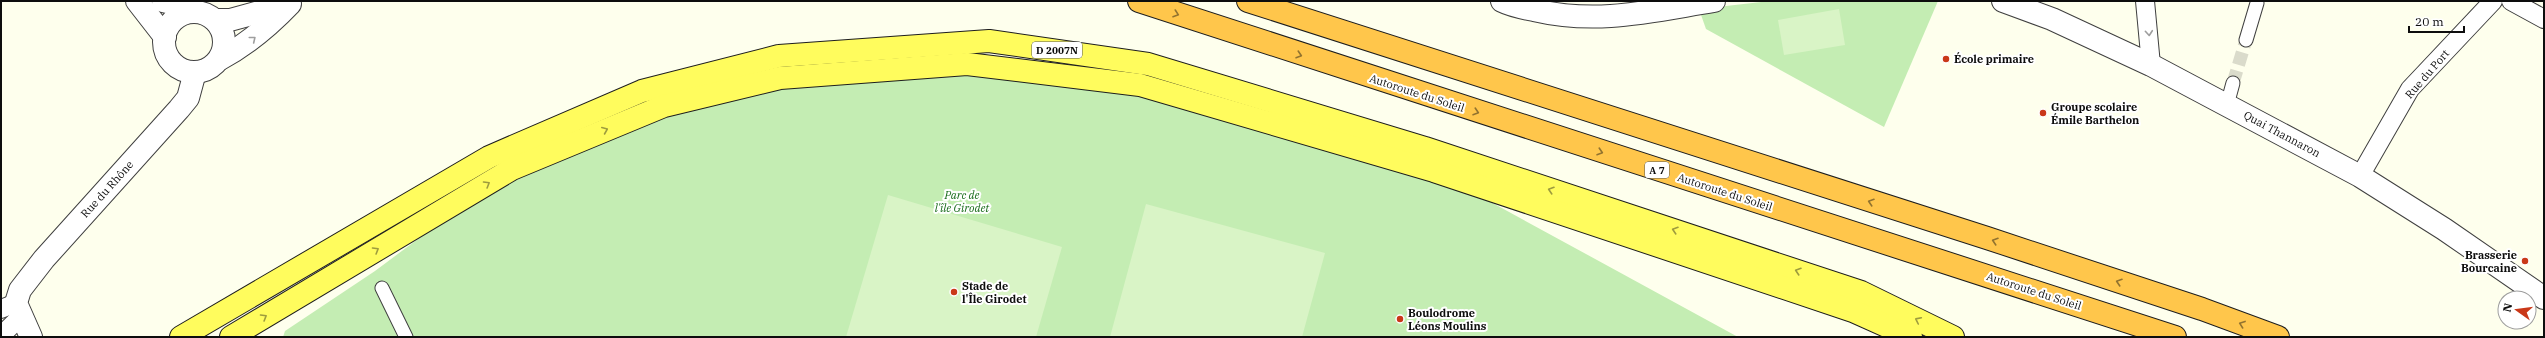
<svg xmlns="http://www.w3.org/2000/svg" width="2545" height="338" viewBox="0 0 2545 338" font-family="'IBM Plex Serif',serif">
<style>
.green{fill:#c4edb3}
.pitch{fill:#d9f4c6}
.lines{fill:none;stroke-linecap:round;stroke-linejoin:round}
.pedestrian-tunnel{stroke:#dadbcb;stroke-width:13;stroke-dasharray:13 6;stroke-linecap:butt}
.pedestrian-casing{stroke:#404040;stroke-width:15}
.minor-casing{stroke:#404040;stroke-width:20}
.tertiary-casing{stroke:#404040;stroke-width:24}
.primary-casing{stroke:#1e1e1e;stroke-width:24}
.motorway-casing{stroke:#1e1e1e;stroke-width:24}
.pedestrian{stroke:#fff;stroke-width:13}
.minor{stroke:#fff;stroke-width:18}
.tertiary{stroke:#fff;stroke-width:22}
.primary{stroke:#fffc5d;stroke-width:22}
.motorway{stroke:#ffc64b;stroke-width:22}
.oneway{stroke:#92732f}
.oneway2{stroke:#9e9e9e}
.oneway3{stroke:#9e9c3d}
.poi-dot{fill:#ca3818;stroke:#fff;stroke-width:1.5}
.labels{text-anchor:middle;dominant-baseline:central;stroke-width:4;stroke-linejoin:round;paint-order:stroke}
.shield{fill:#fff;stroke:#565656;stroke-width:1}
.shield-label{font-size:10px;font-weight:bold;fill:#0d0d0d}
.poi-label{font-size:11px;font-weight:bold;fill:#0d0d0d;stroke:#fff;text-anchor:start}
.street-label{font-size:11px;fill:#0d0d0d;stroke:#fff}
.park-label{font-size:11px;font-style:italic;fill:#176b19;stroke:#fff}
</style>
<rect width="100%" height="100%" fill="#feffed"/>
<g class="green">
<polygon points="1770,1 1938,1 1884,127 1706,29 1700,12 1726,6"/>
<polygon points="967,64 1140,85 1434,171 1738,337 283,337 285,331 375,271 512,169 780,78"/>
</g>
<g class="pitch">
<polygon points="1839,9 1845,45 1784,55 1778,20"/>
<polygon points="888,195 1062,247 1036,337 846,337"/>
<polygon points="1146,204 1325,253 1302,337 1110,337"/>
</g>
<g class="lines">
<polyline class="pedestrian-tunnel" points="2233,83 2246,40"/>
<g class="pedestrian-casing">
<g id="pedestrian">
<polyline points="2246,40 2257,3"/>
<polyline points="2227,105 2233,83"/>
<polyline points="382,288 406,337"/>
</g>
</g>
<g class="minor-casing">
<g id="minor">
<polyline points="2145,1 2151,65"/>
<polyline points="2511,1 2544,19"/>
<polyline points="2360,176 2410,89 2493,1"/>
<polyline points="1,309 16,303"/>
<polyline points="1,336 21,316"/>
</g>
</g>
<g class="tertiary-casing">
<g id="tertiary">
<polyline points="137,1 165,37"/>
<polyline points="163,1 176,4 189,12"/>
<path d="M 1502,1 C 1512,6 1523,8 1534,10 C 1598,25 1651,11 1714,1"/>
<polyline points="2003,1 2052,19 2151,65 2360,176 2444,229 2544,298"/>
<circle cx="194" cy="42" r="30"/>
<polyline points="215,20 230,20 288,4"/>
<path d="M 220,59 C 248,44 269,26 290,4"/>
<polyline points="31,337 16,303 20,290 44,259 179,109 188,98 195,72"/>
</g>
</g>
<g class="primary-casing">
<g id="primary">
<polyline points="181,337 489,157 642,91 779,56 989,41 1148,64 1425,148 1861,292 1953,337"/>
<polyline points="231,337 512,169 664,106 780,78 967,64 1140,85 1434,171 1853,311 1911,337"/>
</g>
</g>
<g class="motorway-casing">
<g id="motorway">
<polyline points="1139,1 2175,337"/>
<polyline points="1248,1 1987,238 2202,309 2278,337"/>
</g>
</g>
<use href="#pedestrian" class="pedestrian"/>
<use href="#minor" class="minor"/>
<use href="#tertiary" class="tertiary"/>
<use href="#primary" class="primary"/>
<use href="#motorway" class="motorway"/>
</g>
<defs><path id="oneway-chevron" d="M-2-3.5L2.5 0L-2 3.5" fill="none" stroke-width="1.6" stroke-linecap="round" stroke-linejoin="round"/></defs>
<g class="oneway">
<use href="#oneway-chevron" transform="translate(1176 14) rotate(19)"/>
<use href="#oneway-chevron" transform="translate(1299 55) rotate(18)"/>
<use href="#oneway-chevron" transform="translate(1476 112) rotate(18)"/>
<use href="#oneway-chevron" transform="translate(1600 152) rotate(18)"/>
<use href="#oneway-chevron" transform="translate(1871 202) rotate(-162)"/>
<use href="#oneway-chevron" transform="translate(1995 241) rotate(-162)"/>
<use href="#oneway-chevron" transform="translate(2119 282) rotate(-162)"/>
<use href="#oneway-chevron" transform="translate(2242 324) rotate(-160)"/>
</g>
<g class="oneway2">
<use href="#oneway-chevron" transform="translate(2149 33) rotate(85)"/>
<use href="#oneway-chevron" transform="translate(253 39) rotate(-39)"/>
</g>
<g class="oneway3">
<use href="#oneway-chevron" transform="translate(605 130) rotate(-23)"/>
<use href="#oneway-chevron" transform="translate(487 184) rotate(-31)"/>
<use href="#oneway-chevron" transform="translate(1551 190) rotate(-162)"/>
<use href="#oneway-chevron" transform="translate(1675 230) rotate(-162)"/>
<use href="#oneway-chevron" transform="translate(376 250) rotate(-31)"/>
<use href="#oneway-chevron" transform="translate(1798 271) rotate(-162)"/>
<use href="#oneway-chevron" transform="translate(264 317) rotate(-31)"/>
<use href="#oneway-chevron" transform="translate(1918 320) rotate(-154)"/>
</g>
<g class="poi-dot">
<circle cx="1946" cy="59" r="4"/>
<circle cx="2043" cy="113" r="4"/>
<circle cx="2525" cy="261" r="4"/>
<circle cx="954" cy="292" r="4"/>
<circle cx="1400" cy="319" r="4"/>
</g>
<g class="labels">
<g class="shield">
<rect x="1032" y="42" width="50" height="16" rx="3"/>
<rect x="1645" y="162" width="24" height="16" rx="3"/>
</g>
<g class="shield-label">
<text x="1057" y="50">D 2007N</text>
<text x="1657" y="170">A 7</text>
</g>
<g class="poi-label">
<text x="1954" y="59">École primaire</text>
<text x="2051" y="107">Groupe scolaire<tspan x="2051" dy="13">Émile Barthelon</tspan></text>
<text x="2517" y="255" text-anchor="end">Brasserie<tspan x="2517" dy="13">Bourcaine</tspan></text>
<text x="962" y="286">Stade de<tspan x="962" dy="13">l'Île Girodet</tspan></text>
<text x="1408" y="313">Boulodrome<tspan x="1408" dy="13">Léons Moulins</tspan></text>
</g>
<g class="street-label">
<text transform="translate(2427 74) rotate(-49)">Rue du Port</text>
<text transform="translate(1417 93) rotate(18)">Autoroute du Soleil</text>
<text transform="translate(2282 134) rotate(28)">Quai Thannaron</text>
<text transform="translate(107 189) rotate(-48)">Rue du Rhône</text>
<text transform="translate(1725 192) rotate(18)">Autoroute du Soleil</text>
<text transform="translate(2034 291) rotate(18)">Autoroute du Soleil</text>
</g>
<g class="park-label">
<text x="962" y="195">Parc de<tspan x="962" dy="13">l'île Girodet</tspan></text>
</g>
</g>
<rect width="2545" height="338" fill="none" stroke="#0d0d0d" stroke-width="4"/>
<g transform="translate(2517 310) rotate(284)"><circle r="19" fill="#ffffff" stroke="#9e9e9e"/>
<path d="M0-3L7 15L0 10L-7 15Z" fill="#ca3818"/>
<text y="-6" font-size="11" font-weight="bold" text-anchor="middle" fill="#0d0d0d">N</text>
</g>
<path d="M2409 26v6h55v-6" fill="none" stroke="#0d0d0d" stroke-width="2"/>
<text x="2415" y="26" font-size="12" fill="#0d0d0d" stroke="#ffffff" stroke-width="3" paint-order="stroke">20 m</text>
</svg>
